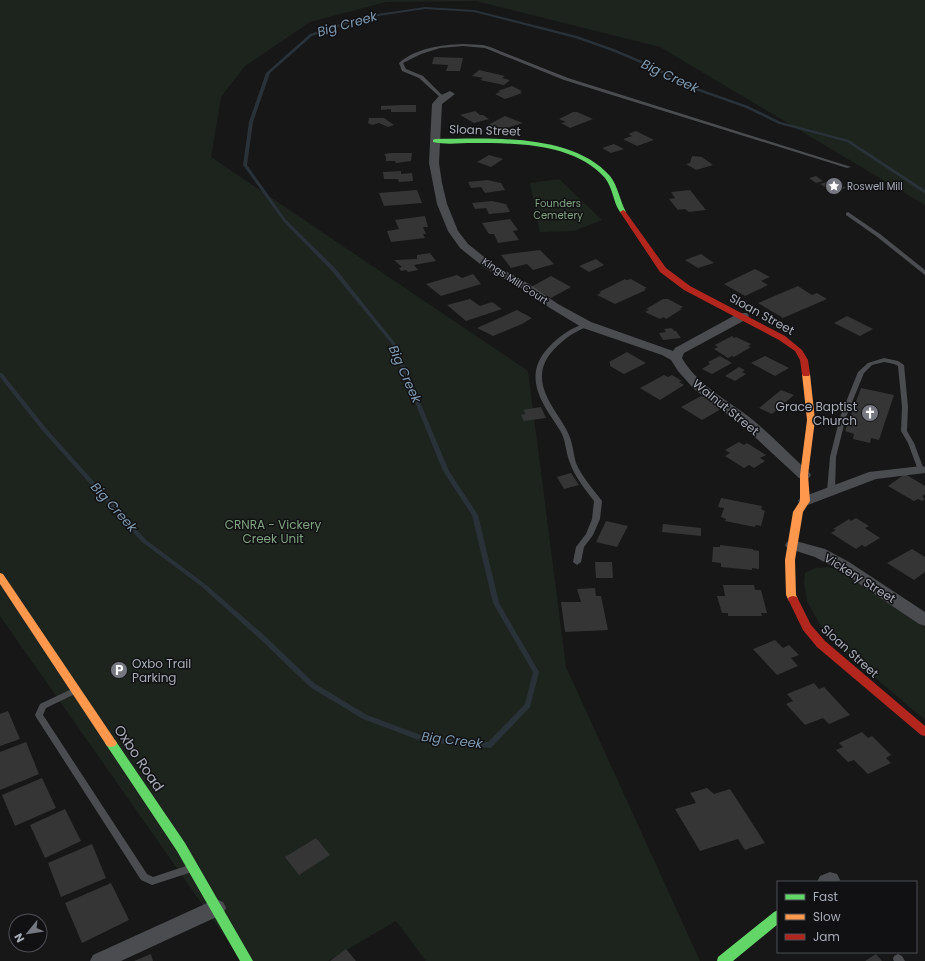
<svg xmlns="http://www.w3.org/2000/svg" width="925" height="961" viewBox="0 0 925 961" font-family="Poppins,sans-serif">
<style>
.green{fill:#1d241e}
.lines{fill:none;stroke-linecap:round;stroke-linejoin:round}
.stream{fill:#2a3239;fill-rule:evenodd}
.building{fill:#353536}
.lane{fill:#4b4c50;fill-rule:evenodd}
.street{fill:#4b4c50;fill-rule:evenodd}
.fast{fill:#63d668;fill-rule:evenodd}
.slow{fill:#ff974d;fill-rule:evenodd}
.jam{fill:#b3261e;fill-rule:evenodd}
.labels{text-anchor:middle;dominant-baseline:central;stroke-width:3;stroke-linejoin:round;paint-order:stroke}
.far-poi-label{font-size:10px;fill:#a8adb8;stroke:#111113;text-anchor:start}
.far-park-label{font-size:10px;fill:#7fa381;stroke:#111113}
.far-street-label{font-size:10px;fill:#a8adb8;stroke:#111113}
.street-label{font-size:12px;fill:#a8adb8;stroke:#111113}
.poi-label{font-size:12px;fill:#a8adb8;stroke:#111113;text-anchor:end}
.park-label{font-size:12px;fill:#7fa381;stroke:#111113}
.water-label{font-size:13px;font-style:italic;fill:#7f9bb3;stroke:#111113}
.near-street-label{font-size:14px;fill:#a8adb8;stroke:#111113}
</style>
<rect width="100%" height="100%" fill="#171717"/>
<g class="green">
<polygon points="0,0 925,0 925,205 660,47 476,1 386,2 310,22 245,66 221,97 211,157 528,371 566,667 700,961 426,961 396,921 328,961 242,961 0,616"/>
<polygon points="559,179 602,220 574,231 540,232 530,183"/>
<polygon points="829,567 842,571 925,628 925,720 845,652 822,628 807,601 804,582 805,573 815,568"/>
</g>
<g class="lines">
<polygon class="stream" points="425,7 474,10 577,36 614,49 654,66 686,84 748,106 781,122 849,140 925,190 925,193 924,193 847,142 779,124 746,108 684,86 652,68 612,51 575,38 474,12 425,9 365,18 312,36 270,73 253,122 247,165 286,220 335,268 395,343 449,471 478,515 499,603 539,672 530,707 492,747 490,748 424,742 363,719 310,687 261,640 201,586 142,542 41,429 0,377 0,373 2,373 45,427 146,540 205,584 265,636 314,683 367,715 426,737 488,742 525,704 533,672 493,603 472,515 443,471 391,343 331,270 284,222 243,165 249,122 266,73 310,34 364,16"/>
</g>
<g class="building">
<polygon points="434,57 463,58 460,71 446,71 448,65 432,64"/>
<polygon points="479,70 505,76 502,78 510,80 504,85 480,80 483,78 472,76"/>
<polygon points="512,86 522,91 520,92 522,93 505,99 495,94 500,92 498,91"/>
<polygon points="402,105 416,105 416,112 391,112 391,109 381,110 381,106"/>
<polygon points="475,111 480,115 483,115 489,119 474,123 460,115"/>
<polygon points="573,112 577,112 593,119 570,128 561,123 566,122 559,119"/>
<polygon points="505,116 523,123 497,131 486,126"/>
<polygon points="369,118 384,118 394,125 388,127 379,123 372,125 368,123"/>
<polygon points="636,131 654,140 637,146 623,139 632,136 628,134"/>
<polygon points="614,144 624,149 611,153 602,148"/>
<polygon points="392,153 412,153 411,161 396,163 395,161 386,161 386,157 384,154"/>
<polygon points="489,155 503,159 491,167 477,162"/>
<polygon points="692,156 702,157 713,165 696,170 686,164 690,163"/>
<polygon points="401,171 401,174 412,173 413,181 399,182 398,179 384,179 383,172"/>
<polygon points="816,176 823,181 816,183 809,178"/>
<polygon points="487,180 501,183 505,190 485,193 481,187 471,188 468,182"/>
<polygon points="829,181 833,183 836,182 846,188 833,192 820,184"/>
<polygon points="417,190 422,203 384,206 379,193"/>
<polygon points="690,190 706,210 689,212 685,209 678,210 669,199 675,198 671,192"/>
<polygon points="492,201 506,204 510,212 489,214 486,208 475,209 472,203"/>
<polygon points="425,216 428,227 423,227 426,234 423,234 425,238 391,242 387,231 399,229 395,220"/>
<polygon points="510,219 518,230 513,231 519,240 498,243 494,234 489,234 482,223"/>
<polygon points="540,250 554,264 533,270 527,264 511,268 501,255"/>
<polygon points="430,253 436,261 414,265 418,270 408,272 406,270 401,271 399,268 402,267 394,260 417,259 417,255"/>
<polygon points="701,254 714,263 698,268 685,260"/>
<polygon points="596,259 604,265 589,272 579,266"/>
<polygon points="755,269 770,277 761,281 768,285 745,296 724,284"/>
<polygon points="473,274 481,284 441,296 426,284 457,275 462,278"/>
<polygon points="551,276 571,287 551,298 531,287"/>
<polygon points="625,279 627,280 631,279 647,288 644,289 646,290 615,304 597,295 601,293 599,292"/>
<polygon points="798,286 812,295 817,293 827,299 783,318 758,303"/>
<polygon points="470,299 480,306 492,302 502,309 466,321 447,305"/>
<polygon points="663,299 668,299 683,307 680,309 682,309 666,319 664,317 660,319 645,312 649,310 646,309"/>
<polygon points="517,310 532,318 522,324 493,336 477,328"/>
<polygon points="847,316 873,329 860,336 834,323"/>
<polygon points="672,328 674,331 676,331 681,338 663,340 659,333 666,332 664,329"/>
<polygon points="732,336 734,338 736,337 751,344 748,346 751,347 734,357 732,356 728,358 714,349 718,347 715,345"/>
<polygon points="627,352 646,363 624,374 610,366 610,363 609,362"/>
<polygon points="720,356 732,363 712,374 702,369 710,364 708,362"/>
<polygon points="765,356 789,368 775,376 751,363"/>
<polygon points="739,367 745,370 742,372 746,374 735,381 725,376"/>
<polygon points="664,375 668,377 672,375 682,381 679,382 684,385 660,400 640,388"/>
<polygon points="861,388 894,395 879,440 871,438 870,443 853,439 854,434 845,431"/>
<polygon points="781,390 794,395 772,414 759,408"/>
<polygon points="701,396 704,397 707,396 723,408 702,420 681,407"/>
<polygon points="541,407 546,418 524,421 521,415 526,414 523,410"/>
<polygon points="739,442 744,445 747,443 766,455 760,458 765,461 754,468 749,465 744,468 725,456 730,453 725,450"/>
<polygon points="571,473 579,485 564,489 557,477"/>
<polygon points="905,474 925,486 925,494 922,496 925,499 922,501 918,499 914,501 888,486"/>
<polygon points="721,498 762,506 761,509 765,511 761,526 756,525 755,527 725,521 726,519 721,517 724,508 718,507"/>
<polygon points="856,518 869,526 865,528 880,538 865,547 862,545 856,549 831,533 836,530 833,529 849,519 851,521"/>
<polygon points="606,521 628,526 617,547 596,542"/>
<polygon points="663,524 701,528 701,536 662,532"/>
<polygon points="720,545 753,549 753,550 759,551 759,569 752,568 752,570 721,567 721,563 712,562 713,547 720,547"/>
<polygon points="912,549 925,557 925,572 914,580 887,563"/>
<polygon points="595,562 612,562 613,578 596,578"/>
<polygon points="723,585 754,585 755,590 761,590 767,613 761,613 762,616 728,616 728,613 722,613 717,596 725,596"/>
<polygon points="595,588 596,596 601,596 608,630 565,632 561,602 581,602 577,589"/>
<polygon points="775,640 783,648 789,645 799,655 791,658 798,666 777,675 753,649"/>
<polygon points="814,683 819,689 824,687 850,715 829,724 823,718 805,725 786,704 793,701 787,694"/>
<polygon points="8,711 20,739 0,746 0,714"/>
<polygon points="862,732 868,738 872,736 891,755 886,758 891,763 868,774 854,760 848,762 836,750 843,747 839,743"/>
<polygon points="26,742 39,774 0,790 0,752"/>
<polygon points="42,778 56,808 15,826 2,795"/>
<polygon points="707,788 714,794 730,789 765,843 745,850 738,839 700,851 675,809 696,803 690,793"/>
<polygon points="65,809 81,841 45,858 30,825"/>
<polygon points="316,838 330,855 299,875 285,857"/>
<polygon points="92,844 106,878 61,897 48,863"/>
<polygon points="111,883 129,920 82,943 65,903"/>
<polygon points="346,949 356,961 330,961"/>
<polygon points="151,954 153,961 134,961"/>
<polygon points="876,954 882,961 865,961"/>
</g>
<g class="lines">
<g class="lane">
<path d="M 463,44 L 483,45 L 490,47 L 568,78 L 851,167 L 847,168 L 564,80 L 485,48 L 463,46 L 440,48 L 421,54 L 403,63 L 406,69 L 423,76 L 444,97 L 444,99 L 442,99 L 419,78 L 402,71 L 399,63 C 416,48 441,45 463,44 Z"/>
<polygon points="848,212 880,234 925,270 925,275 876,236 846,215 846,213"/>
<path d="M 587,323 L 590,325 L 589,326 C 579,330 571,334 563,341 C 542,358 536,375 548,399 C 554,411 563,422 568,433 C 573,443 573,453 576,463 C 582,477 593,489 602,501 L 600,519 L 593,535 L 584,547 L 581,562 L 577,565 L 573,562 L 576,547 L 586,534 L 592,519 L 594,501 C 585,489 575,477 570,463 C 566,454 566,443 562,434 C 559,428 555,423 552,418 C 536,394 526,371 549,347 C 559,336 572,327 587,323 Z"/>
<polygon points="884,358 898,361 904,365 908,407 907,431 914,443 924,470 921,472 918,470 908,443 901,431 902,407 898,366 894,364 884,362 872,365 864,373 846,417 836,457 835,491 831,493 829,493 827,491 830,457 840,417 858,372 868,363"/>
<polygon points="74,688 77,689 78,691 77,693 46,708 43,715 147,874 153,877 189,865 192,866 194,869 192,872 152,885 141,880 36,717 35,715 40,704"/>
<polygon points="898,954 902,956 905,961 894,961 893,959 894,956"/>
</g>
<g class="street">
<path d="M 450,91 L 455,94 L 442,104 L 439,163 L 442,183 L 447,204 L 458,231 L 468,244 L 493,264 L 529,284 L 558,304 L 591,322 L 673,351 L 675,348 L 739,313 L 747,313 L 749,316 L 747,319 L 684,353 L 682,358 C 699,387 728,400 753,420 C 772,436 790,455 809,472 L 811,475 L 809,478 L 804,479 L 799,478 L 743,426 L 694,389 L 678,371 L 671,360 L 662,355 L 583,328 L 550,308 L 521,288 L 485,268 L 460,248 L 448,231 L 437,204 L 429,163 L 432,104 L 439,96 Z"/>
<polygon points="921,466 925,467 925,473 876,479 805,506 800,504 798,501 800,498 869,472"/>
<polygon points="792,540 825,549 849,562 925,612 925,626 919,624 839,570 815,557 787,548 785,545 787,542"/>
<polygon points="830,872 837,874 840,880 839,882 817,882 820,876"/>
<polygon points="216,899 223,902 226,908 223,914 121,961 90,961 93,955"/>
</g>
<g class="fast">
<path d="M 435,139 C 488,139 571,132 610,176 C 618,186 620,201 626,212 L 623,214 L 620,212 C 613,202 613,188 605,178 C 574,143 516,143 473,143 C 460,143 445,145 433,142 L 433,140 Z"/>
<polygon points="111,739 115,740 185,843 253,961 240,961 177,851 105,743 107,740"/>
<polygon points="778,910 778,924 733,961 717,961 718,957 774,912"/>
</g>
<g class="slow">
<polygon points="803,372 809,372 810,374 815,420 808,475 810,501 803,512 795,560 796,595 798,599 797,601 789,601 786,595 785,560 793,512 800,501 800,475 807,420 802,374"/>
<polygon points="0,573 3,574 115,740 117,743 115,746 111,747 107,746 0,584"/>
</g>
<g class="jam">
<polygon points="623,210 625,211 666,268 690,286 785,336 802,350 808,360 810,374 809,376 803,376 802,374 800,360 795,351 779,340 684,290 660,272 620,212"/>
<polygon points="793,596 797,597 811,625 825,641 925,726 925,736 921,735 817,647 803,630 788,599 789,597"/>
</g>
</g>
<defs>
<g id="sight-disc" transform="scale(0.9)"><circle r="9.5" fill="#757880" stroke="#111113"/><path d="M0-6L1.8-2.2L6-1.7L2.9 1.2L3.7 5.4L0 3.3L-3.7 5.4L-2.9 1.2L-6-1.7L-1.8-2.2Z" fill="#fff"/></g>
<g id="church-disc" transform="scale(0.9)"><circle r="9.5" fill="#757880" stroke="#111113"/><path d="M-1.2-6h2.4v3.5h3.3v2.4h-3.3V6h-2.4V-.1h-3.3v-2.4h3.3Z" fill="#fff"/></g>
<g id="parking-disc" transform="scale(0.9)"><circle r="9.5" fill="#757880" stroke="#111113"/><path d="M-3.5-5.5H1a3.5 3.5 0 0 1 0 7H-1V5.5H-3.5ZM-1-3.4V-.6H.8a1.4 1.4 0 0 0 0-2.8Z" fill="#fff"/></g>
</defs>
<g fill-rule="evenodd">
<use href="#sight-disc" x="834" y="186"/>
<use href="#church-disc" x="870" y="413"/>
<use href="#parking-disc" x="119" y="670"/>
</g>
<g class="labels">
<g class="far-poi-label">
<text x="847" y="186">Roswell Mill</text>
</g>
<g class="far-park-label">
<text x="558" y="203">Founders<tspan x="558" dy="12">Cemetery</tspan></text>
</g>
<g class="far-street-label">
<text transform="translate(515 281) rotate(33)">Kings Mill Court</text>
</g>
<g class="street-label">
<text transform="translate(485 130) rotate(2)">Sloan Street</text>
<text transform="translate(762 314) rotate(29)">Sloan Street</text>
<text transform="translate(726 407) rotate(39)">Walnut Street</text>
<text transform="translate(860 578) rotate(32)">Vickery Street</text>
<text transform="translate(850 651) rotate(42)">Sloan Street</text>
</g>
<g class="poi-label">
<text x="857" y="406">Grace Baptist<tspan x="857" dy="14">Church</tspan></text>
<text x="132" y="663" text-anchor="start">Oxbo Trail<tspan x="132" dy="14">Parking</tspan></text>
</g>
<g class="park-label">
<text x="273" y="524">CRNRA - Vickery<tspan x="273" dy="14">Creek Unit</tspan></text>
</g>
<g class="water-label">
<text transform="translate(347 24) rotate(-16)">Big Creek</text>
<text transform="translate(670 76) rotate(25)">Big Creek</text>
<text transform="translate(405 374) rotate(66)">Big Creek</text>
<text transform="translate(114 507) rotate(48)">Big Creek</text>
<text transform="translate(452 740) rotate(7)">Big Creek</text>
</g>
<g class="near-street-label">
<text transform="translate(139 758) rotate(56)">Oxbo Road</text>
</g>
</g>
<rect x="777" y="881" width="140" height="72" fill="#111113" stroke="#4d4f55"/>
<rect x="785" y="894" width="20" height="6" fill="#63d668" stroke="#4d4f55"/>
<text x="813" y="901" font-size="12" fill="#a8adb8">Fast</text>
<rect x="785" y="914" width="20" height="6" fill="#ff974d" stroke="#4d4f55"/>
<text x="813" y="921" font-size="12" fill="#a8adb8">Slow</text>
<rect x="785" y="934" width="20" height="6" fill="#b3261e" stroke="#4d4f55"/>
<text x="813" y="941" font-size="12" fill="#a8adb8">Jam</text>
<g transform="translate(28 933) rotate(240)"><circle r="19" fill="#111113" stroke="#4d4f55"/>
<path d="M0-3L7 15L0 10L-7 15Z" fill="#757880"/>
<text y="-6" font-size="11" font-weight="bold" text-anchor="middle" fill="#a8adb8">N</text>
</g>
</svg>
